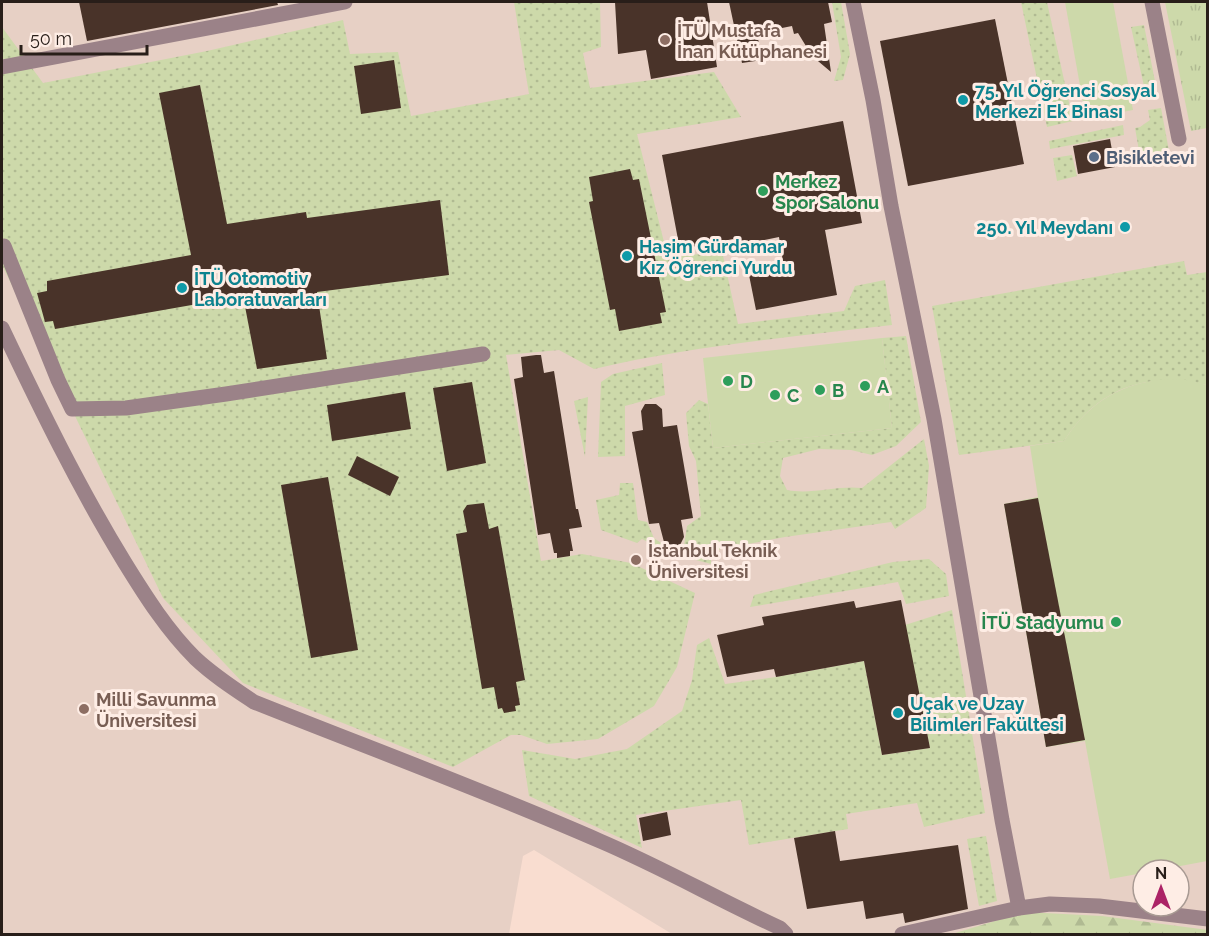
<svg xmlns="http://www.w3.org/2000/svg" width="1209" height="936" viewBox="0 0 1209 936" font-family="Raleway,sans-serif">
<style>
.education{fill:#e7d0c5;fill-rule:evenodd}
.grass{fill:url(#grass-dots)}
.forest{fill:url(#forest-firs)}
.park{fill:url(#park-tufts)}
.garden{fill:#cdd9aa}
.building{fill:#493329}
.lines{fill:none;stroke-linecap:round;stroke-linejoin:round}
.street{stroke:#9b8288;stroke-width:15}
.education-dot{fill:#8d6e63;stroke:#feede5;stroke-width:2}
.culture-dot{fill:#0f9aa8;stroke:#feede5;stroke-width:2}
.service-dot{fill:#5c6f8a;stroke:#feede5;stroke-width:2}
.leisure-dot{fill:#2e9e5b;stroke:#feede5;stroke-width:2}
.labels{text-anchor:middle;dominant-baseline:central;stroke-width:6;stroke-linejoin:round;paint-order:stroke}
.education-label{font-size:18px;font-weight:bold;fill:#785e54;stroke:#feede5;text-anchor:start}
.culture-label{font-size:18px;font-weight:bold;fill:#0d838f;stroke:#feede5;text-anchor:start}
.service-label{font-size:18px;font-weight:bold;fill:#4e5e75;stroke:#feede5;text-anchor:start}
.leisure-label{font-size:18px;font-weight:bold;fill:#27864d;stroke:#feede5;text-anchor:start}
</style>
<defs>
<pattern id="grass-dots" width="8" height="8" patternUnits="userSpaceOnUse" patternTransform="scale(1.5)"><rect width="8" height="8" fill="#cdd9aa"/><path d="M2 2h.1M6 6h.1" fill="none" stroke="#b0ba92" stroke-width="1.8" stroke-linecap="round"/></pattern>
<pattern id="forest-firs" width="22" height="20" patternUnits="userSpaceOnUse" patternTransform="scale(1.5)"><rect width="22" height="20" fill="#cdd9aa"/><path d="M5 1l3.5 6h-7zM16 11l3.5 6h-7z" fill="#b0ba92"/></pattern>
<pattern id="park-tufts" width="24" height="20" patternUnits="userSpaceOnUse" patternTransform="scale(1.5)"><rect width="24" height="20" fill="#cdd9aa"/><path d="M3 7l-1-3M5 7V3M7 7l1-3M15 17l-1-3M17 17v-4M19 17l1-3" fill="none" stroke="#b0ba92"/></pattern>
</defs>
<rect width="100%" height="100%" fill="#f9ddd0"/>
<path class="education" d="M 2,2 L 1207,2 L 1207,934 L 672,934 L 534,850 L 523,856 L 509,934 L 2,934 ZM 1143,870 L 1179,870 L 1179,906 L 1143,906 Z"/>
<g class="grass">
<path d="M 514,2 L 600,2 L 601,47 L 583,53 L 590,88 L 714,72 L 741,117 L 637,134 L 668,258 L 722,251 L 738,324 L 844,311 L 855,286 L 885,280 L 892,325 C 792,337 692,346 594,369 L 559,350 L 506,355 L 541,561 L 582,554 L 631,563 L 695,593 L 677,667 L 654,706 L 598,739 L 547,744 L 521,735 L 511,735 L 453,767 L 243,683 L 163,598 L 2,265 L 2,27 L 43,83 L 207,51 L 343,20 L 350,54 L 398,52 L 411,116 L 529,94 Z"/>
<polygon points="832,2 841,2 850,54 843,80 834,81 841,57"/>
<polygon points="1021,2 1047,2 1073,121 1047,127"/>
<polygon points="1144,25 1158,97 1147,100 1131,27"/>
<polygon points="1161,108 1169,151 1140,156 1135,128 1140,127 1150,120 1148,110"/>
<polygon points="1123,125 1124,135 1050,149 1049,141"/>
<polygon points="1072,155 1077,176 1057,181 1053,158"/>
<path d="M 1184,261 L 1187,275 L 1207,272 L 1207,385 C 1147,371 1098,388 1064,441 L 959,455 L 932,306 Z"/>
<path d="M 906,336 L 921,422 L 896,446 L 872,455 L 851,450 L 819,449 L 783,458 L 780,476 L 787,490 C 812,495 837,485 862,488 L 924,439 L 929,466 L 926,508 L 895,529 L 891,522 L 785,537 L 711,551 L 711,564 L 677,555 L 684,546 L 687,526 L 701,516 L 696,461 L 689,446 L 686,413 L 699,400 L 708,404 L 713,448 L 892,428 L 882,338 Z"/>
<polygon points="662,363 665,395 625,406 625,456 598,457 601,382 613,374"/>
<polygon points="588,397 585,457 574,401"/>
<polygon points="620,483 633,483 638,520 647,522 654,538 668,548 668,552 642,539 637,543 601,530 596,500 619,495"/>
<polygon points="929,559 946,574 949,596 906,604 898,582 750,607 754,595 893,562"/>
<polygon points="952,610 985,813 924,827 917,803 846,814 848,829 749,845 741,800 636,815 642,848 529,796 522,750 575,759 627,749 682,711 692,680 697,645 709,638 725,684 776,677 864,661 882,755 930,748 905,625"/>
<polygon points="986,836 997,901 979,906 967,839"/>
</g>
<polygon class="forest" points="1025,912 1102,916 1208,930 1207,934 952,934"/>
<polygon class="park" points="1165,2 1207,2 1207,128 1191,131"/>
<g class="garden">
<polygon points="1065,2 1113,2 1133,110 1086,119"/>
<polygon points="882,338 892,428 713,448 703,358"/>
<path d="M 1169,379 L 1186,380 L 1207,385 L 1207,861 L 1159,870 L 1143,870 L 1143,873 L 1110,879 L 1085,741 L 1046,747 L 1004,504 L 1038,497 L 1030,446 L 1064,441 C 1089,402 1122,382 1169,379 Z"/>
</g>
<g class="building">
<polygon points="79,2 277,2 278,5 87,41"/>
<polygon points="615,2 707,2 717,67 651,79 646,50 618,54"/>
<polygon points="729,2 828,2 832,22 824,24 831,72 812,56 798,33 794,34 792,26 757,33 762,60 742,63"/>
<polygon points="995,19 1024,164 908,186 880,41"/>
<polygon points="394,60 401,108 361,114 354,66"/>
<polygon points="200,85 227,224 306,212 307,218 440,200 449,275 317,292 327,359 257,369 243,296 55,329 53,321 45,322 37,293 47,291 47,281 191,255 159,93"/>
<polygon points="843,121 862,223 825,230 837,295 756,310 749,275 784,268 779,237 735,246 733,239 680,250 662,155"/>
<polygon points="1110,139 1115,167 1078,174 1073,146"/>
<polygon points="630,169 633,180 639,179 666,312 660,313 662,323 619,331 615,309 610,310 589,202 593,201 589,177"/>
<polygon points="536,355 541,355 544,373 554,371 576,509 578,509 582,527 569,529 573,551 570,551 570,556 557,558 557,553 554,553 550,533 538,535 514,379 523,377 521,357"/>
<polygon points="472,382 486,463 447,471 433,388"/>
<polygon points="405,392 411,429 332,441 327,405"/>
<polygon points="645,404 656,404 662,409 663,427 677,425 693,518 681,520 684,537 680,545 671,548 664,542 659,523 649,524 632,432 643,430 641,411"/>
<polygon points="357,456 399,477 390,496 348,475"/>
<polygon points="328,477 358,650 311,658 281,485"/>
<polygon points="1038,498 1085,740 1046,747 1004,504"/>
<polygon points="484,503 489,529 498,526 525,680 516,682 520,705 515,706 516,711 504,713 502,708 498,709 494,687 482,689 456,534 467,532 463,511 467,505"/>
<polygon points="901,600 930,748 882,755 864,661 776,677 774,669 727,677 717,635 764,625 762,617 854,601 856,608"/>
<polygon points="667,812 671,835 643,841 639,818"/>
<polygon points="835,831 840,861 958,845 968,909 905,923 903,913 866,919 863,901 807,909 794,838"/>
</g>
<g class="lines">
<g class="street">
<polyline points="853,2 873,100 891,206 934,419 1002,820 1019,908"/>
<polyline points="1152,2 1179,139"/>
<polyline points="2,67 345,2"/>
<polyline points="4,246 58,380 72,409 126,408 226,394 483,354"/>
<path d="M 2,328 C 40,408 79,488 125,563 C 146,597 167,630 195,658 C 213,675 233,688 254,702 C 369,748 486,791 600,841 C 661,867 719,900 780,928 L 786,934"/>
<polyline points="902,934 1019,908 1050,904 1099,906 1208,919"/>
</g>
</g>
<g class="education-dot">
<circle cx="665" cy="40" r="6"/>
<circle cx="636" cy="560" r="6"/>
<circle cx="84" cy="709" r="6"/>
</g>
<g class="culture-dot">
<circle cx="963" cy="100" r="6"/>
<circle cx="1125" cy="227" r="6"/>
<circle cx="627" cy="256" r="6"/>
<circle cx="182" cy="288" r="6"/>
<circle cx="898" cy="713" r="6"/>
</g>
<circle class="service-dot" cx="1094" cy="157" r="6"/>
<g class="leisure-dot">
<circle cx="763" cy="191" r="6"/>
<circle cx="728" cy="381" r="6"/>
<circle cx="865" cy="386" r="6"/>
<circle cx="820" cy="390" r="6"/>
<circle cx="775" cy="395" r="6"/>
<circle cx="1116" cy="622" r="6"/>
</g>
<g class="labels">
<g class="education-label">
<text x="677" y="30">İTÜ Mustafa<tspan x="677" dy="21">İnan Kütüphanesi</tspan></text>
<text x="648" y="550">İstanbul Teknik<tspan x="648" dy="21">Üniversitesi</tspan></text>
<text x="96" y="699">Milli Savunma<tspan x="96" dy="21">Üniversitesi</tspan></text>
</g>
<g class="culture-label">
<text x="975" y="90">75. Yıl Öğrenci Sosyal<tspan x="975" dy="21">Merkezi Ek Binası</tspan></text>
<text x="1113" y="227" text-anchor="end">250. Yıl Meydanı</text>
<text x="639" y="246">Haşim Gürdamar<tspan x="639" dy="21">Kız Öğrenci Yurdu</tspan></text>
<text x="194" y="278">İTÜ Otomotiv<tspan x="194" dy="21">Laboratuvarları</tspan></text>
<text x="910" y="703">Uçak ve Uzay<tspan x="910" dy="21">Bilimleri Fakültesi</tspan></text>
</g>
<g class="service-label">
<text x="1106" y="157">Bisikletevi</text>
</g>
<g class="leisure-label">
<text x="775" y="181">Merkez<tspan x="775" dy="21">Spor Salonu</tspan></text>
<text x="740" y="381">D</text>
<text x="877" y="386">A</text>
<text x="832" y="390">B</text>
<text x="787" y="395">C</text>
<text x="1104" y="622" text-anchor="end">İTÜ Stadyumu</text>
</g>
</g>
<rect width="1209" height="936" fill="none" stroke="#281e19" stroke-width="6"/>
<g transform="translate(1161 888)"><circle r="28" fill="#feede5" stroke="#a89a93" stroke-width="1.5"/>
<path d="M0-4.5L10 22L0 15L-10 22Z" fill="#ac2366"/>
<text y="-9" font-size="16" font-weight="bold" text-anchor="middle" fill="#281e19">N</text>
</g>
<path d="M21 45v9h126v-9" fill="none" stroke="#281e19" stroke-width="3"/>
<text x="30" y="45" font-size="18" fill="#281e19" stroke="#feede5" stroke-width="4.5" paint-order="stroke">50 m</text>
</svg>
